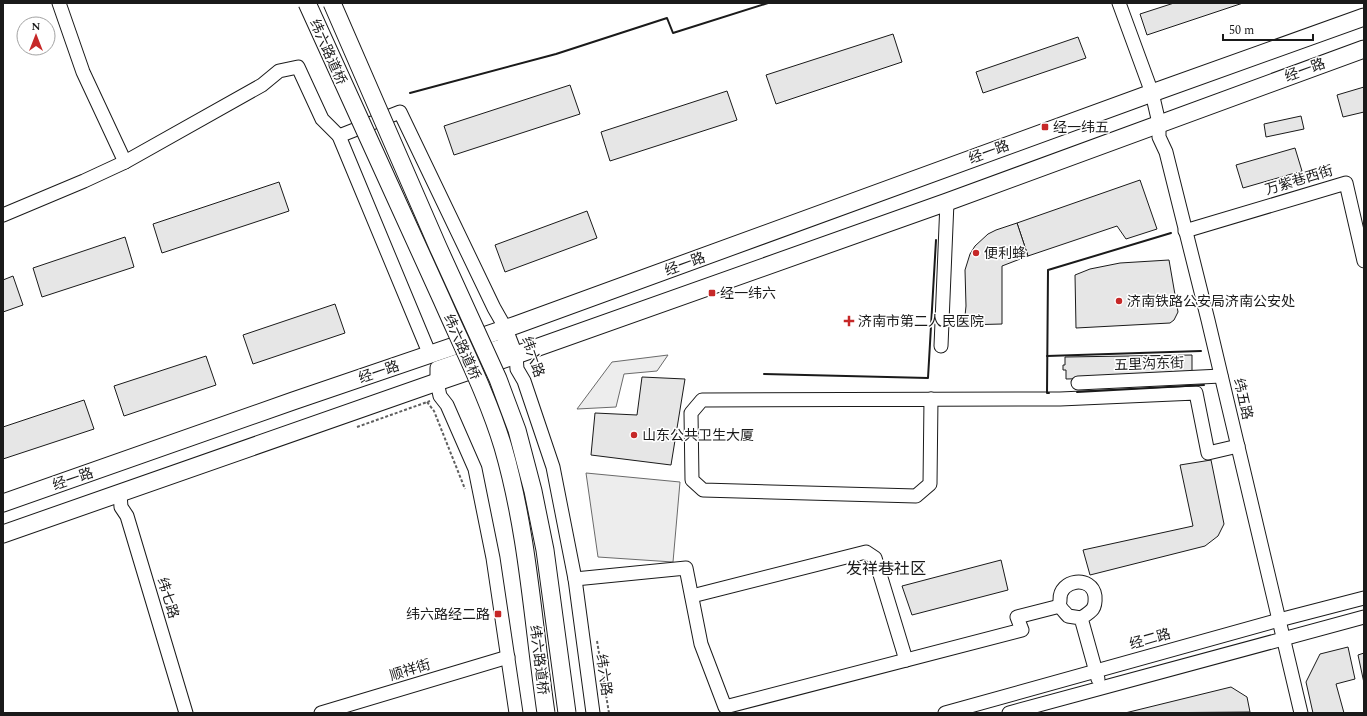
<svg xmlns="http://www.w3.org/2000/svg" width="1367" height="716" viewBox="0 0 1367 716" font-family="Spectral,'Noto Sans SC',serif">
<style>
.built{fill:#ededed;stroke:#6a6a6a}
.building{fill:#e6e6e6;stroke:#1a1a1a}
.lines{fill:none;stroke-linecap:round;stroke-linejoin:round}
.minor-casing{stroke:#1a1a1a;stroke-width:15}
.major-casing{stroke:#1a1a1a;stroke-width:19}
.path{stroke:#5f5f5f;stroke-width:2;stroke-dasharray:3 2;stroke-linecap:butt}
.minor{stroke:#fff;stroke-width:13}
.major{stroke:#fff;stroke-width:17}
.major-bridge-casing{stroke:#1a1a1a;stroke-width:19;stroke-linecap:butt}
.major-bridge{stroke:#fff;stroke-width:17}
.wall{stroke:#1a1a1a;stroke-width:2}
.poi-dot{fill:#c62828;stroke:#fff;stroke-width:1.5}
.labels{text-anchor:middle;dominant-baseline:central;stroke-width:3;stroke-linejoin:round;paint-order:stroke}
.street-label{font-size:14px;fill:#1a1a1a;stroke:#fff}
.poi-label{font-size:14px;fill:#1a1a1a;stroke:#fff;text-anchor:start}
.quarter-label{font-size:16px;fill:#1a1a1a;stroke:#fff}
</style>
<rect width="100%" height="100%" fill="#fff"/>
<g class="built">
<polygon points="668,355 657,371 624,374 616,407 577,409 612,362"/>
<polygon points="586,473 680,482 673,562 598,557"/>
</g>
<g class="building">
<polygon points="1174,3 1243,3 1147,35 1140,14"/>
<polygon points="893,34 902,62 776,104 766,75"/>
<polygon points="1078,37 1086,58 983,93 976,72"/>
<polygon points="570,85 580,114 454,155 444,126"/>
<polygon points="1364,87 1364,112 1343,117 1337,95"/>
<polygon points="727,91 737,120 610,161 601,132"/>
<polygon points="1301,116 1304,129 1266,137 1264,124"/>
<polygon points="1295,148 1302,171 1243,188 1236,165"/>
<polygon points="1140,180 1157,229 1126,239 1117,226 1028,256 1017,223"/>
<polygon points="279,182 289,211 162,253 153,224"/>
<polygon points="587,211 597,238 505,272 495,245"/>
<polygon points="1017,223 1028,256 1002,266 1002,324 963,325 965,316 966,306 965,270 970,254 975,246 988,234 996,230"/>
<polygon points="125,237 134,267 42,297 33,268"/>
<polygon points="1169,260 1178,312 1174,320 1170,323 1076,328 1075,275 1090,269 1120,263"/>
<polygon points="13,276 23,305 3,312 3,280"/>
<polygon points="335,304 345,333 253,364 243,335"/>
<polygon points="1192,355 1192,376 1066,379 1066,370 1063,370 1063,365 1065,365 1065,357"/>
<polygon points="206,356 216,385 124,416 114,386"/>
<polygon points="642,377 685,379 671,465 591,455 595,413 637,415"/>
<polygon points="84,400 94,429 3,459 3,427"/>
<polygon points="1211,460 1224,524 1218,536 1205,546 1090,575 1083,550 1193,526 1180,465"/>
<polygon points="1001,560 1008,590 912,615 902,586"/>
<polygon points="1348,647 1355,679 1336,684 1344,713 1313,713 1306,682 1320,654"/>
<polygon points="1364,653 1364,683 1358,655"/>
<polygon points="1231,687 1247,697 1250,712 1125,713"/>
</g>
<g class="lines">
<g class="minor-casing">
<g id="minor">
<polyline points="59,3 83,72 125,162"/>
<polyline points="1119,3 1152,93 1159,123 1159,137 1166,152 1208,320 1301,713"/>
<polyline points="339,136 400,112 494,308 506,329 516,355 517,369 524,381 553,467 575,579 593,713"/>
<polyline points="3,215 84,181 125,162 262,85 279,71 298,67 322,119 339,136 430,355"/>
<polyline points="1185,231 1346,183 1364,261"/>
<polyline points="506,329 504,345 437,368 437,382 440,396 447,405 475,469 493,558 516,713"/>
<polyline points="941,346 947,202"/>
<polyline points="1078,383 1221,376"/>
<polyline points="931,399 930,484 916,496 703,490 692,480 691,413 702,400 1060,399 1196,393 1208,453 1238,446"/>
<polyline points="120,494 121,507 127,516 186,713"/>
<polyline points="575,579 686,568 701,644 725,707 1022,630 1017,617 1060,606"/>
<polyline points="692,596 866,552 875,558 906,660"/>
<path d="M 1081,618 L 1068,616 C 1066,613 1061,609 1060,606 C 1059,604 1060,602 1060,600 C 1059,579 1092,575 1095,596 C 1096,609 1092,611 1081,618 L 1098,679"/>
<polyline points="321,713 508,657"/>
<polyline points="945,713 1279,620 1364,598"/>
<polyline points="1009,713 1364,617"/>
</g>
</g>
<g class="major-casing">
<g id="major">
<polyline points="3,503 293,401 516,325 1152,93 1364,17"/>
<polyline points="3,534 437,382 516,355 947,202 1364,49"/>
</g>
</g>
<g class="path">
<polyline points="427,402 434,411 465,489"/>
<polyline points="357,427 430,401"/>
<polyline points="597,641 609,713"/>
</g>
<use href="#minor" class="minor"/>
<use href="#major" class="major"/>
<g class="major-bridge-casing">
<g id="major-bridge">
<path d="M 307,3 C 351,102 398,201 442,300 C 463,348 488,397 503,447 C 528,533 533,624 546,713"/>
<polyline points="332,3 438,247 498,379 517,430 533,491 545,550 567,713"/>
</g>
</g>
<use href="#major-bridge" class="major-bridge"/>
<g class="wall">
<polyline points="410,93 556,54 667,18 673,33 768,3"/>
<polyline points="1047,356 1201,351"/>
<polyline points="764,374 928,378 936,240"/>
<polyline points="1077,392 1204,385"/>
<polyline points="1049,393 1047,393 1048,270 1171,233"/>
</g>
</g>
<g class="poi-dot">
<rect x="1041" y="123" width="8" height="8" rx="2"/>
<circle cx="976" cy="253" r="4"/>
<rect x="708" y="289" width="8" height="8" rx="2"/>
<circle cx="1119" cy="301" r="4"/>
<path d="M847 315h4v4h4v4h-4v4h-4v-4h-4v-4h4z"/>
<circle cx="634" cy="435" r="4"/>
<rect x="494" y="610" width="8" height="8" rx="2"/>
</g>
<g class="labels">
<g class="street-label">
<text transform="translate(328 52) rotate(66)">纬六路道桥</text>
<text transform="translate(1305 70) rotate(-20)">经一路</text>
<text transform="translate(989 152) rotate(-20)">经一路</text>
<text transform="translate(1299 180) rotate(-17)">万紫巷西街</text>
<text transform="translate(685 264) rotate(-20)">经一路</text>
<text transform="translate(462 347) rotate(66)">纬六路道桥</text>
<text transform="translate(533 357) rotate(71)">纬六路</text>
<text transform="translate(1149 364) rotate(-2)">五里沟东街</text>
<text transform="translate(379 372) rotate(-19)">经一路</text>
<text transform="translate(1243 399) rotate(77)">纬五路</text>
<text transform="translate(73 479) rotate(-19)">经一路</text>
<text transform="translate(168 598) rotate(73)">纬七路</text>
<text transform="translate(1150 639) rotate(-16)">经二路</text>
<text transform="translate(539 660) rotate(83)">纬六路道桥</text>
<text transform="translate(410 670) rotate(-17)">顺祥街</text>
<text transform="translate(604 675) rotate(82)">纬六路</text>
</g>
<g class="poi-label">
<text x="1053" y="127">经一纬五</text>
<text x="984" y="253">便利蜂</text>
<text x="720" y="293">经一纬六</text>
<text x="1127" y="301">济南铁路公安局济南公安处</text>
<text x="858" y="321">济南市第二人民医院</text>
<text x="642" y="435">山东公共卫生大厦</text>
<text x="490" y="614" text-anchor="end">纬六路经二路</text>
</g>
<g class="quarter-label">
<text x="886" y="569">发祥巷社区</text>
</g>
</g>
<rect width="1367" height="716" fill="none" stroke="#1a1a1a" stroke-width="8"/>
<g transform="translate(36 36)"><circle r="19" fill="#ffffff" stroke="#a3a3a3"/>
<path d="M0-3L7 15L0 10L-7 15Z" fill="#c62828"/>
<text y="-6" font-size="11" font-weight="bold" text-anchor="middle" fill="#1a1a1a">N</text>
</g>
<path d="M1223 34v6h90v-6" fill="none" stroke="#1a1a1a" stroke-width="2"/>
<text x="1229" y="34" font-size="12" fill="#1a1a1a" stroke="#ffffff" stroke-width="3" paint-order="stroke">50 m</text>
</svg>
